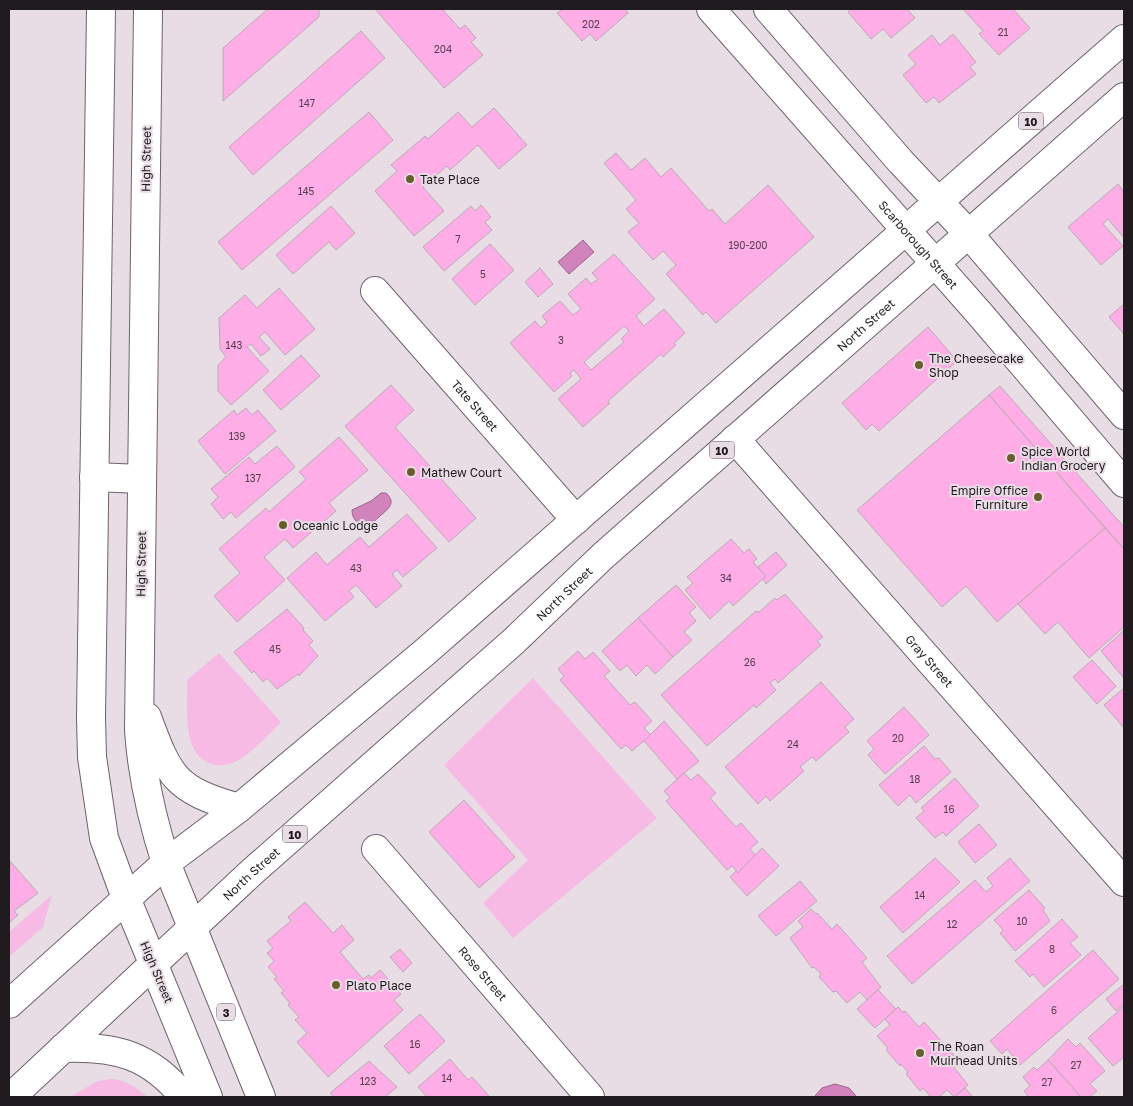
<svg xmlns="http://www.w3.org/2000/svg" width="1133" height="1106" viewBox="0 0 1133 1106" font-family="'Golos Text',sans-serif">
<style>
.green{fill:#f6bae4}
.water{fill:#d183bc;stroke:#9c648d}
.building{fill:#feade7;stroke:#b8acb4;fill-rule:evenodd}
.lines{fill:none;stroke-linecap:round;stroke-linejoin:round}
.minor-casing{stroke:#6d636a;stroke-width:30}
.major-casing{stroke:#6d636a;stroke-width:30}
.highway-casing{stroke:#6d636a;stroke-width:30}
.minor{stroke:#fff;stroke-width:28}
.major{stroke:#fff;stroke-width:28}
.highway{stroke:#fff;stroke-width:28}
.poi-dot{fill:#685e2b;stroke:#e9dde5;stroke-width:2}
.labels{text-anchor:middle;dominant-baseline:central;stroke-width:4;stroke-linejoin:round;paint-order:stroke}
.number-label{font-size:10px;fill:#574050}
.shield{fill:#e9dde5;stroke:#5c555a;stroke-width:1}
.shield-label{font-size:11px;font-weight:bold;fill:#1f1b1e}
.street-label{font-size:12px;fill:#1f1b1e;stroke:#e9dde5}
.poi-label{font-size:12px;fill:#1f1b1e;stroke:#e9dde5;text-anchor:start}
</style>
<rect width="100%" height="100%" fill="#e9dde5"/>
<g class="green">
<path d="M 219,653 L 281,722 C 269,734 252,753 237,761 C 231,764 222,766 215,765 C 180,758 188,706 187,680 Z"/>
<polygon points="533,678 657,818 513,938 483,903 528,860 444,765"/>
<polygon points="52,895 43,927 9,957 9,932"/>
<path d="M 111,1079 C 124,1079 138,1088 147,1097 L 70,1097 L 98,1081 Z"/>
</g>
<g class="water">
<polygon points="583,240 594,252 569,274 558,262"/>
<path d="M 381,493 L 386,493 C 397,503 388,509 380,516 C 375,520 373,524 367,526 C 358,524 352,520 352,510 L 371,501 Z"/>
<polygon points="835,1084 849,1088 857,1097 814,1097 822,1088"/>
</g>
<g class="building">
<polygon points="268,9 319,9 319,17 223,101 223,48"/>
<polygon points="375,9 442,9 460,29 465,25 476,38 471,42 483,55 444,88"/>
<polygon points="563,9 625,9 628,13 596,41 590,34 582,41 557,13"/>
<polygon points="851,9 907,9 915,18 891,38 883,29 871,39 848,12"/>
<polygon points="963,9 1013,9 1030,28 999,55 979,34 983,31"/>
<polygon points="361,31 385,58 253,175 229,147"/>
<polygon points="953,34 976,62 970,67 976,74 939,103 934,97 926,103 903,75 916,64 908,55 932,35 940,45"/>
<polygon points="494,108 527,145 499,169 478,145 450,170 447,166 423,187 444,211 414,236 375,191 397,171 391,165 425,136 428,139 458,112 472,127"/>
<polygon points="369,112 393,140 242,270 218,242"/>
<polygon points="616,153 631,170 645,158 661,177 671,168 709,211 712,209 725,224 768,185 814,237 716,323 706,312 703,315 666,274 676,265 663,251 653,260 628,232 639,223 626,209 636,200 604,163"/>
<polygon points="1118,184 1124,192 1124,238 1108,219 1103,224 1123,246 1101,265 1068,227"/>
<polygon points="481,205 491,217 485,222 492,230 444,271 423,247 471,206 475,211"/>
<polygon points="331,206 355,233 336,250 329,242 293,274 276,255"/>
<polygon points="490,244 514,270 475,305 452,279"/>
<path d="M 614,254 L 655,299 L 636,316 L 644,326 L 664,309 L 685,333 L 674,343 L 676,345 L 663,357 L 661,354 L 608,401 L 610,403 L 583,427 L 558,399 L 581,379 L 574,370 L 570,373 L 572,376 L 554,392 L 510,343 L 535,321 L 541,328 L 547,322 L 542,316 L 560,301 L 573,315 L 581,309 L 568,294 L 586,278 L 591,284 L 598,279 L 592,273 ZM 624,326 L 629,331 L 621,339 L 624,342 L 591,370 L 584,362 Z"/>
<polygon points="540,268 553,284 538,297 525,282"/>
<polygon points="279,288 315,329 285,355 265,332 259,337 270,349 261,356 251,344 247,347 269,371 231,405 218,391 218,365 226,357 220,349 219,318 245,295 257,308"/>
<polygon points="1124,304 1124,334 1109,317"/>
<polygon points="928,327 957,361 879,431 872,424 866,430 842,403"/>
<polygon points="301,355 320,376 281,410 263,390"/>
<polygon points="391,385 414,410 395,427 476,518 449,542 345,426"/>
<polygon points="1000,386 1124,527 1124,549 989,395"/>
<polygon points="989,395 1105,528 997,622 966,586 942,607 857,510"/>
<polygon points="246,408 252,415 258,410 276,431 225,474 198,441 234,410 237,415"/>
<polygon points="339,437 368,470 329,503 336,511 293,548 285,539 264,557 285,580 237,622 214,596 240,573 219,549 266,508 269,512 306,479 299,472"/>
<polygon points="277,446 295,467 236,518 231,512 223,519 211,504 218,497 211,489 249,457 255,464"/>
<polygon points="407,514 437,548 403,577 397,570 392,574 402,586 376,608 356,585 349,591 354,597 325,621 287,578 316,552 327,565 360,537 369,547"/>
<polygon points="1105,528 1124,549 1124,627 1089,658 1058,622 1045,634 1018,604"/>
<polygon points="731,539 744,553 749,549 757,559 753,562 766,576 733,606 729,601 710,619 685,590 693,583 687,577"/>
<polygon points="776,552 787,565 766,584 763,579 766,576 758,567"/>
<polygon points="676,585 696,607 689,613 696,621 684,632 692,640 673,657 638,618"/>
<polygon points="785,594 823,637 817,641 821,645 778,683 775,679 770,683 776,690 756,708 754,705 707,746 661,695 756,611 759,612 775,598 777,600"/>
<polygon points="287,609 304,628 303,630 313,641 309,645 318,656 299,676 298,674 277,689 267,678 263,682 254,671 252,673 234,652"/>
<polygon points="638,618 673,657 655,674 647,665 636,676 627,665 620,671 602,651"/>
<polygon points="1124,630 1124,677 1123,677 1101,651"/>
<polygon points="578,651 585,659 593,652 610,671 604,676 630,705 635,702 652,721 644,728 651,735 632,751 626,745 621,749 560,680 564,676 558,669"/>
<polygon points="1092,660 1116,686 1097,704 1073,677"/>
<polygon points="821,682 854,719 845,727 849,732 816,761 812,757 800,767 804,771 770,801 766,796 758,804 725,767"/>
<polygon points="1124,688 1124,728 1104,705"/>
<polygon points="904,707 929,735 885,774 868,755 874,749 867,741"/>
<polygon points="664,721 699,761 677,779 644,741"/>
<polygon points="924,746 935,759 939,758 951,772 916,803 910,795 898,806 879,785"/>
<polygon points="684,773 691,780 698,774 716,793 710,798 736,827 741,823 758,842 750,849 756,856 738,873 732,866 727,870 666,801 670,798 664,791"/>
<polygon points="955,778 979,806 946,836 943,832 935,838 916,818 924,811 921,808"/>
<polygon points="464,800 515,857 479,888 429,832"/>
<polygon points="979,824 997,845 975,863 958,842"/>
<polygon points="762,848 779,866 747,896 730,877 736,871 738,873"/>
<polygon points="935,858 960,882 903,933 880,907"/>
<polygon points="1010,858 1030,881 912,984 887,956 975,880 986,892 993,886 987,878"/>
<polygon points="10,861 38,893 14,911 18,915 9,923"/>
<polygon points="800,881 817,901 776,936 758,916"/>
<polygon points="1029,890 1045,908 1043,910 1050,921 1015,951 1000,933 1003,930 994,920"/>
<polygon points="305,902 333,933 342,925 354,940 340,952 363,979 369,975 371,978 380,970 401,994 394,1000 403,1010 328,1077 297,1042 307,1033 295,1020 299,1017 288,1005 290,1003 281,993 284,991 274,979 277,977 268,967 274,961 267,953 273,948 267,941 291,921 288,917"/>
<polygon points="811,909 816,914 817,913 832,929 837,924 867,958 862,962 881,987 867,1000 860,992 847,1003 836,991 833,992 819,977 821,974 814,967 812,968 790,938 803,927 798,921"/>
<polygon points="1062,919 1078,937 1070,943 1081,955 1044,987 1033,974 1030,977 1015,961"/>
<polygon points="400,949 412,963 403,972 390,957"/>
<polygon points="1093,950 1119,979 1020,1065 1007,1049 1002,1054 990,1041"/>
<polygon points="1124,984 1124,1004 1116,1011 1106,999"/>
<polygon points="878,990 896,1009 875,1028 857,1009"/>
<polygon points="1124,1006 1124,1057 1113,1066 1088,1038"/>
<polygon points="898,1007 903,1012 905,1011 919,1027 924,1022 954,1055 949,1061 968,1085 954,1097 947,1090 939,1097 931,1097 923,1088 920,1091 906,1074 908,1072 901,1064 900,1066 886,1050 888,1048 877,1036 890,1025 885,1019"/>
<polygon points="420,1014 445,1041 409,1074 384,1046"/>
<polygon points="1068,1039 1076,1047 1080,1043 1105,1071 1090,1084 1097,1091 1089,1097 1081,1097 1048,1060"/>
<polygon points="450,1059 468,1080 472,1077 490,1097 427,1097 418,1087"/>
<polygon points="1048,1060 1081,1097 1029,1097 1024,1091 1030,1086 1023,1077 1034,1067 1037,1070"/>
<polygon points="369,1061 397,1087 385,1097 334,1097 330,1093"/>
<polygon points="965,1088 973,1097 954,1097"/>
</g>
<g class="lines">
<g class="minor-casing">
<g id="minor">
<path id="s1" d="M 375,291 L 576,520"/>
<path id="s2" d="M 735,439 L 1124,882"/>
<polyline points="94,477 142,479"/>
<path id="s3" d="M 376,849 L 590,1097"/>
</g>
</g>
<g class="major-casing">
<g id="major">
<polyline points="101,9 91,718 92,757 104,838 126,898"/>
<path d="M 148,9 L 139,730 C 142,777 152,819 166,863"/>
<path id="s4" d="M 711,9 L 979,313 L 1124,483"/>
<polyline points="768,9 901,162 968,233 1124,415"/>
<path d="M 147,717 C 169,777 175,790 239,808"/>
<polyline points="192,927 261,1097"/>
<polyline points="153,963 208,1097"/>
<path d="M 63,1048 C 116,1046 150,1055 184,1097"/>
</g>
</g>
<g class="highway-casing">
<g id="highway">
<polyline points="166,863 192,927"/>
<polyline points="126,898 153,963"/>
<polyline points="9,1004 166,863 239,808 425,652 1124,39"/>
<path id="s5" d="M 11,1097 L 253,871 L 514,641 L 604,555 L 1124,97"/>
</g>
</g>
<use href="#minor" class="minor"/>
<use href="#major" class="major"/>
<use href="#highway" class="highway"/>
</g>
<g class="poi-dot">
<circle cx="410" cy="179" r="5"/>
<circle cx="919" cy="365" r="5"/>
<circle cx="1011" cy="458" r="5"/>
<circle cx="411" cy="472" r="5"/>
<circle cx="1038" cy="497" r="5"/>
<circle cx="283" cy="525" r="5"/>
<circle cx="336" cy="985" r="5"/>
<circle cx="920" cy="1053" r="5"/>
</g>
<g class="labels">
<g class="number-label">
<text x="591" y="24">202</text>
<text x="1003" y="32">21</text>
<text x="443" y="49">204</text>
<text x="307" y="103">147</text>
<text x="306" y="191">145</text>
<text x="458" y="239">7</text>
<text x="748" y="245">190-200</text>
<text x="483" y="274">5</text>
<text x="561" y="340">3</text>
<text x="234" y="345">143</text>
<text x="237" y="436">139</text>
<text x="253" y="478">137</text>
<text x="356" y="568">43</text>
<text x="726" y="578">34</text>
<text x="275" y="649">45</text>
<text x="750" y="662">26</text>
<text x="898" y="738">20</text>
<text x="793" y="744">24</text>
<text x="915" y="779">18</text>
<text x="949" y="809">16</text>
<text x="920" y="895">14</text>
<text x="1022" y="921">10</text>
<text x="952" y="924">12</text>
<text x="1052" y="949">8</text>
<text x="1054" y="1010">6</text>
<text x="415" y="1044">16</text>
<text x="1076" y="1065">27</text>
<text x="447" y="1078">14</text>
<text x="368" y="1081">123</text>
<text x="1047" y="1082">27</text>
</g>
<g class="shield">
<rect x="1018.5" y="112.5" width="25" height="17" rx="4"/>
<rect x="709.5" y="441.5" width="25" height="17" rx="4"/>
<rect x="282.5" y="825.5" width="25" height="17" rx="4"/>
<rect x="217" y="1003.5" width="18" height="17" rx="4"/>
</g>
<g class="shield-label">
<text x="1031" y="121">10</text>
<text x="722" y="450">10</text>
<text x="295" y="834">10</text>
<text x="226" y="1012">3</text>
</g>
<g class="street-label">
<text transform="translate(146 159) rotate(-89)">High Street</text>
<text stroke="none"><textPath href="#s4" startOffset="314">Scarborough Street</textPath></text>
<text stroke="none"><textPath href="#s5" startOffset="1152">North Street</textPath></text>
<text stroke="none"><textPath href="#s1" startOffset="152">Tate Street</textPath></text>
<text transform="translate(141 564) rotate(-89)">High Street</text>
<text stroke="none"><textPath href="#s5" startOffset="748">North Street</textPath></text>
<text stroke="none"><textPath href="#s2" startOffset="295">Gray Street</textPath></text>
<text stroke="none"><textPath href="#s5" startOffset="328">North Street</textPath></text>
<text transform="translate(157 972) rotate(67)">High Street</text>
<text stroke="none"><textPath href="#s3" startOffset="164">Rose Street</textPath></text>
</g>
<g class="poi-label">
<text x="420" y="179">Tate Place</text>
<text x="929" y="358">The Cheesecake<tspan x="929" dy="14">Shop</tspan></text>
<text x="1021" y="451">Spice World<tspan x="1021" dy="14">Indian Grocery</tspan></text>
<text x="421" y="472">Mathew Court</text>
<text x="1028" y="490" text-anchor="end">Empire Office<tspan x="1028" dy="14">Furniture</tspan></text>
<text x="293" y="525">Oceanic Lodge</text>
<text x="346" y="985">Plato Place</text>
<text x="930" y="1046">The Roan<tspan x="930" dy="14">Muirhead Units</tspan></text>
</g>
</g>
<rect width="1133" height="1106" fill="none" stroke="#1f1b1e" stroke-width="20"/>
</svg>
